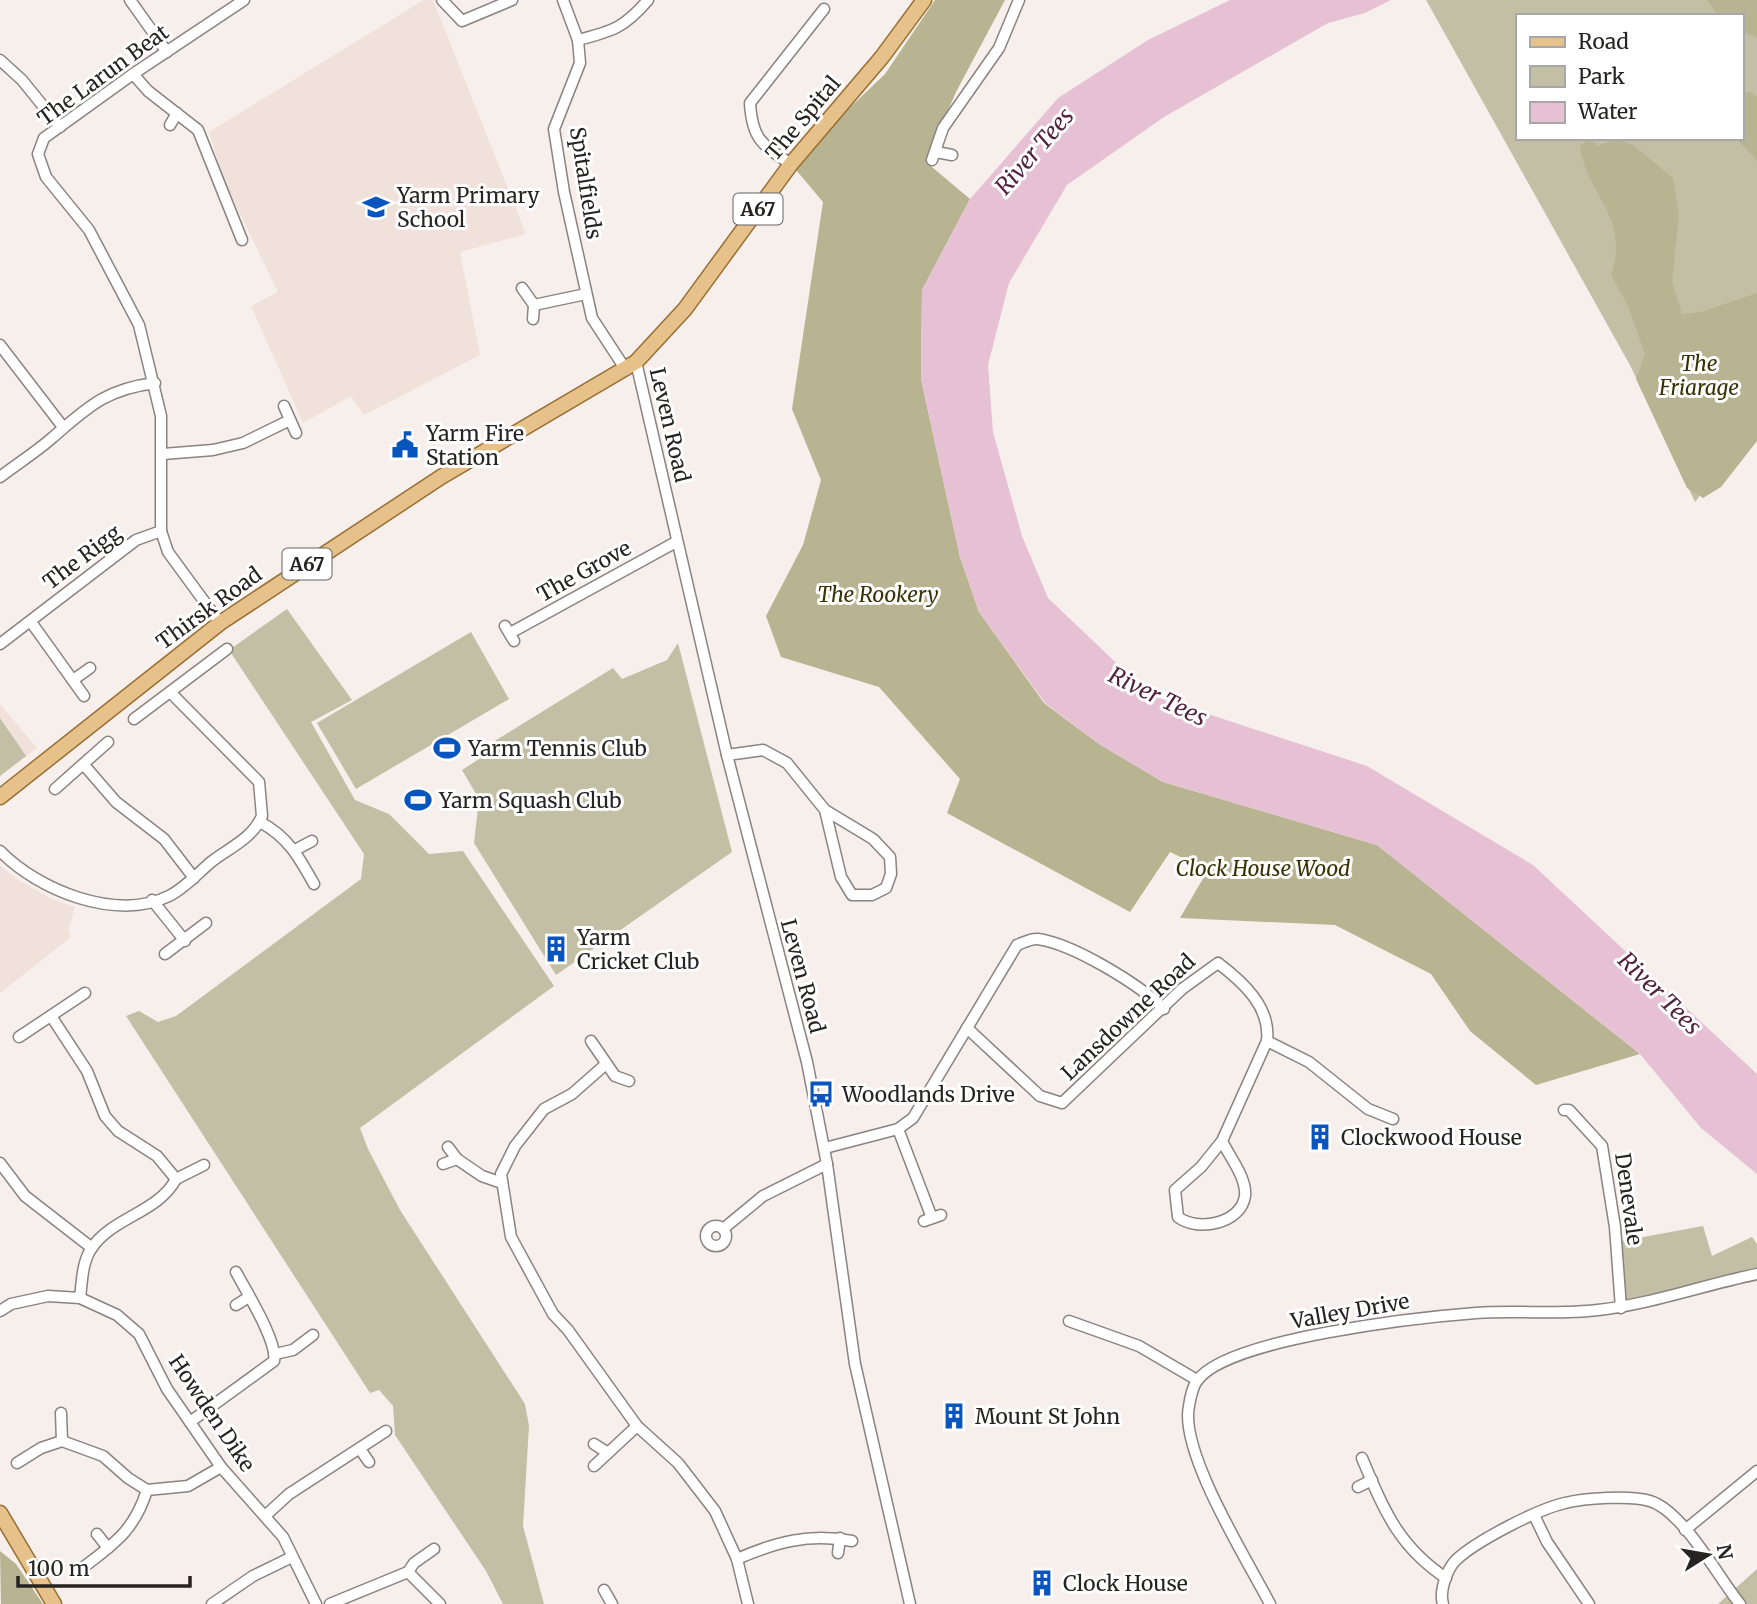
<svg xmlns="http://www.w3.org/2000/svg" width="1757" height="1604" viewBox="0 0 1757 1604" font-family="Merriweather,serif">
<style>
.built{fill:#f1e1db}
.green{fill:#c3bfa4;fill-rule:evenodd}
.forest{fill:#b8b390}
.water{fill:#e5c1d3}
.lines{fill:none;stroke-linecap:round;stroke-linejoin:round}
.minor-casing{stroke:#8a8380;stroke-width:13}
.major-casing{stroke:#986e33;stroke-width:17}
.minor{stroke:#fff;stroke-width:10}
.major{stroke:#e6c18a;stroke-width:14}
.labels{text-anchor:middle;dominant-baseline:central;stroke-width:6;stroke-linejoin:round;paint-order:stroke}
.shield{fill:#fff;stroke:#676564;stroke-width:2}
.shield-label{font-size:19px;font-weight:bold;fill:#262322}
.street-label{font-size:21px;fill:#262322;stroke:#fff}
.poi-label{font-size:21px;fill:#262322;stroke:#fff;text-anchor:start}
.park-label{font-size:21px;font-style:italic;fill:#383103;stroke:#fff}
.water-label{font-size:23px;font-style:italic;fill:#51233e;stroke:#fff}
</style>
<rect width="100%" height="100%" fill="#f7efec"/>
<g class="built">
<polygon points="424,0 433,0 526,234 460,252 480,355 364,415 351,396 303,423 251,306 278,292 224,181 209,132"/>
<polygon points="0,704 37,748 0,776"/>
<polygon points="0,865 15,878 52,899 75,907 68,931 71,937 0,993"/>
</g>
<g class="green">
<path d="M 1426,0 L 1757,0 L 1757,421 L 1695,502 L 1631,367 ZM 1517,16 L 1741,16 L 1741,138 L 1517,138 Z"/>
<polygon points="287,609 352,700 311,722 355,800 389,814 429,854 463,851 554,986 360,1128 368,1149 400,1210 525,1404 529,1426 523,1526 544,1604 503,1604 486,1571 395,1435 393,1406 379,1390 370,1393 126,1016 139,1011 158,1022 176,1016 361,879 364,854 229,650"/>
<polygon points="471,632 509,699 356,789 317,723"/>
<polygon points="678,643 732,852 556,975 474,843 479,799 462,770 479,759 480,750 613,668 622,679 667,660"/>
<polygon points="0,718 26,756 0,776"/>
<polygon points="1703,1226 1712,1256 1752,1237 1757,1244 1757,1274 1621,1308 1616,1242"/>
<polygon points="1757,1569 1757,1604 1718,1604"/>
</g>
<g class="forest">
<polygon points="935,0 1005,0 956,92 926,162 970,199 922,290 921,379 960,557 979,612 1044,703 1099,744 1163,782 1377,845 1640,1054 1536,1085 1470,1031 1431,974 1335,925 1180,918 1208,870 1170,852 1130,912 947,813 960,779 879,687 781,657 766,616 803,545 821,480 792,409 823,202 791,164 885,74"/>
<polygon points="1707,0 1757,0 1757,38 1741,31 1741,16 1719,16"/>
<polygon points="1741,91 1753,93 1757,97 1757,161 1736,138 1741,138"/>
<path d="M 1591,139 L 1597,146 L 1618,139 L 1633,145 L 1673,178 L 1679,215 L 1672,281 L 1682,314 L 1701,312 L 1757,293 L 1757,441 L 1721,487 L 1703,498 L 1687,488 L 1636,379 L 1645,354 L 1628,306 L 1611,275 C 1631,215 1586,197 1580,145 Z"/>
<polygon points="0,1551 16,1564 43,1604 1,1604"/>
</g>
<polygon class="water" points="1230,0 1391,0 1365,13 1328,23 1164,117 1067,185 1009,283 988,365 993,432 1022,536 1048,598 1150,695 1367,766 1533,865 1757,1074 1757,1174 1701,1128 1640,1054 1377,845 1163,782 1099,744 1045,703 979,612 960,557 921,379 922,290 970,199 1058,98 1148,40"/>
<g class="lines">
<g class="minor-casing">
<g id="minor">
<polyline points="130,0 167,52"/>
<polyline points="442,0 462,21 512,0"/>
<polyline points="563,0 578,40 580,63 554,129 564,192 592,318 626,370"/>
<path d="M 578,40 C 613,31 624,28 648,0"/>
<polyline points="0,60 22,80 60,127"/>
<polyline points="133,74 148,91 198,130 242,240"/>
<polyline points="170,125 177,113"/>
<polyline points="936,152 952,155"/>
<polyline points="932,160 943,128 999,48 1019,0"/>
<path d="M 791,164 C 762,145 752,139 750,103 L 824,9"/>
<polyline points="522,288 534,305 533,319"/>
<polyline points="534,305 586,294"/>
<polyline points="0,345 63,427"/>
<polyline points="636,362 727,755 807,1062 827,1164 855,1364 910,1604"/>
<polyline points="284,406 296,433"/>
<polyline points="163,454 213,450 243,443 290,420"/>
<path d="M 0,477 C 17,464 36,452 52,438 C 88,407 106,389 155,383"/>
<polyline points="31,622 84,696"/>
<polyline points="220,623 168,552 161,531 161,416 139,325 89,230 46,177 38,154 44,138 133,74 244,0"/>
<polyline points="505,626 514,641"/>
<polyline points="510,633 676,542"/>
<polyline points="0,644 136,540 161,531"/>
<polyline points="73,680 90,668"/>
<polyline points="134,719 227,649"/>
<polyline points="727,755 763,750 787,763 825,810 873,839 890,857 891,874 886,888 872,895 852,895 841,877 825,810"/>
<polyline points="84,765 116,802 164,839 194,878"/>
<polyline points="55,789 108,742"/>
<path d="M 260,822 C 288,837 299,857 314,884"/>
<polyline points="295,850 312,841"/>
<path d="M 0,851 C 38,890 116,922 169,896 C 185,888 197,874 211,862 C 229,848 253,838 262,816 L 259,782 L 171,693"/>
<polyline points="152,900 185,941"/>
<polyline points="165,954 206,923"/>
<path d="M 51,1016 L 87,1071 L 105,1116 L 118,1131 L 157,1156 L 176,1179 C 158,1213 112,1217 91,1249 C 82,1263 82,1282 80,1298"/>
<path d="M 967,1028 L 1040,1096 L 1062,1103 L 1182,989 L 1218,963 C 1243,982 1271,1007 1267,1041 L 1222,1141 L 1201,1167 L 1175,1190 L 1178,1217 C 1197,1232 1241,1224 1245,1196 C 1247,1178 1229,1156 1222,1141"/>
<polyline points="19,1037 85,993"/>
<polyline points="591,1041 615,1076 629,1081"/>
<polyline points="1267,1041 1309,1062 1368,1109 1393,1119"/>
<polyline points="606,1064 572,1094 544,1109 515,1146 501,1174 511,1237 553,1314 568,1330 637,1426 678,1463 715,1511 737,1559 748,1604"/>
<polyline points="1564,1110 1569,1110 1602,1146 1615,1227 1621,1308"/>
<polyline points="898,1129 932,1218"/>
<path d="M 825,1148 L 898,1129 L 913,1118 L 1017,945 C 1023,943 1031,938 1038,939 C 1073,944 1139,984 1164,1009"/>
<polyline points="457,1159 482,1176 502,1183"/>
<polyline points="0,1163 25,1196 92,1248"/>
<polyline points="443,1164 457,1159 448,1147"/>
<polyline points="176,1179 204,1165"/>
<polyline points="924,1221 941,1215"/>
<circle cx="716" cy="1236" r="10"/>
<polyline points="723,1229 763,1196 827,1164"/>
<polyline points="236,1305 249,1297"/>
<polyline points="0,1311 11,1304 48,1296 80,1298 117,1315 139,1334 167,1389 221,1467 283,1537 316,1604"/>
<polyline points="1069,1321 1139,1346 1197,1380"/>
<polyline points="275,1354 293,1350 313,1335"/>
<polyline points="61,1413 62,1441"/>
<path d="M 190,1422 L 274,1361 C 278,1342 246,1291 236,1272"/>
<polyline points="594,1444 608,1453"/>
<polyline points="360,1449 369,1462"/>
<path d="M 1362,1458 C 1384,1510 1398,1546 1446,1578"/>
<polyline points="17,1463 41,1448 62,1441 103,1456 128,1478 147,1490 188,1486 221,1467"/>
<polyline points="594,1466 637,1426"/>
<polyline points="1358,1487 1372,1480"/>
<polyline points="1534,1515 1547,1542 1589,1604"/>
<polyline points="265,1516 289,1494 386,1431"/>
<polyline points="1685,1530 1757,1471"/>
<polyline points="97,1534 108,1548"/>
<polyline points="838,1553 840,1538"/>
<path d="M 737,1559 C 776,1542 809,1533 852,1541"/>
<path d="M 80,1570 C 113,1544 134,1532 147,1490"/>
<polyline points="408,1572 414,1563 434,1549"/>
<polyline points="604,1590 612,1604"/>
<polyline points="212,1604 253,1576 292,1557"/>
<polyline points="330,1604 408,1572 440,1604"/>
<path d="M 1270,1604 C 1248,1561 1179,1452 1189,1406 C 1190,1399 1193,1386 1197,1381 C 1226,1338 1423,1317 1476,1313 C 1517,1310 1557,1315 1598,1310 C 1652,1304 1703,1285 1757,1274"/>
<path d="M 1443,1604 C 1439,1591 1447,1569 1456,1560 C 1476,1541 1538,1509 1565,1503 C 1584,1498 1632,1495 1650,1501 C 1683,1511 1718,1577 1740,1604"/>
</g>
</g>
<g class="major-casing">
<g id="major">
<polyline points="0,797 220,623 441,477 636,362 685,309 791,164 882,57 924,0"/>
<polyline points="0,1513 54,1604"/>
</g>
</g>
<use href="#minor" class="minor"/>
<use href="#major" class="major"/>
</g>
<defs>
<g id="school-bare" transform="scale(2.1)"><path d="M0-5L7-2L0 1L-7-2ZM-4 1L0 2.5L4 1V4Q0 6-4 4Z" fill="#0955bf" stroke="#fff" stroke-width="2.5" paint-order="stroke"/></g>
<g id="civic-bare" transform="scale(2.1)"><path d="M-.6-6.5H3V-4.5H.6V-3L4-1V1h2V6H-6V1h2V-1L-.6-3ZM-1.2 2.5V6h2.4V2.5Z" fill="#0955bf" stroke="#fff" stroke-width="2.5" paint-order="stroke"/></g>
<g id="stadium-bare" transform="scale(2.1)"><path d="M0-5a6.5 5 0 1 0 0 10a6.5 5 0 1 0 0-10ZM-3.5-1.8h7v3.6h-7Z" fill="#0955bf" stroke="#fff" stroke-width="2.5" paint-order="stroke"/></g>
<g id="building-bare" transform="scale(2.1)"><path d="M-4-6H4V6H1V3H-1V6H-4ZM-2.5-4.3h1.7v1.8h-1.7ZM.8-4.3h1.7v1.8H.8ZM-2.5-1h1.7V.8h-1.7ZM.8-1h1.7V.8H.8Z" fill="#0955bf" stroke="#fff" stroke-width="2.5" paint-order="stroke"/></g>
<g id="bus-bare" transform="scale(2.1)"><path d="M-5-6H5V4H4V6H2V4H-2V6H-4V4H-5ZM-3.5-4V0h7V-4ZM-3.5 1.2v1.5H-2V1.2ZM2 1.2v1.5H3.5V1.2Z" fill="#0955bf" stroke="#fff" stroke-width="2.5" paint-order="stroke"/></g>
</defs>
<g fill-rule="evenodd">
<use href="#school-bare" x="376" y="207"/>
<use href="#civic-bare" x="405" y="445"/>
<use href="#stadium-bare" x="447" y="748"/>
<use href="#stadium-bare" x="418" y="800"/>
<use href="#building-bare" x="556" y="949"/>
<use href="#bus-bare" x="821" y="1094"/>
<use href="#building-bare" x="1320" y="1137"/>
<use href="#building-bare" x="954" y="1416"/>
<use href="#building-bare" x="1042" y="1583"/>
</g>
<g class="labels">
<g class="shield">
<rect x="733.5" y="193.5" width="49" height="31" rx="5"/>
<rect x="282.5" y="548.5" width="49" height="31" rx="5"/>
</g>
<g class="shield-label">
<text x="758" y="209">A67</text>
<text x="307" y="564">A67</text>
</g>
<g class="street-label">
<text transform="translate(103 75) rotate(-36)">The Larun Beat</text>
<text transform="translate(803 118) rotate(-50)">The Spital</text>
<text transform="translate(586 183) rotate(81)">Spitalfields</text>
<text transform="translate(670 425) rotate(77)">Leven Road</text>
<text transform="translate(82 557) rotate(-37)">The Rigg</text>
<text transform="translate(584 571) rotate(-29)">The Grove</text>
<text transform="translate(209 608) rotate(-36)">Thirsk Road</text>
<text transform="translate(803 976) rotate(75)">Leven Road</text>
<text transform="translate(1128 1017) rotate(-43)">Lansdowne Road</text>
<text transform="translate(1629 1199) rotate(82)">Denevale</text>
<text transform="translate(1350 1311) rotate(-10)">Valley Drive</text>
<text transform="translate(212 1413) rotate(56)">Howden Dike</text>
</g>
<g class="poi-label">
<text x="397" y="195">Yarm Primary<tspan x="397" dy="24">School</tspan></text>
<text x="426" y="433">Yarm Fire<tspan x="426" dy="24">Station</tspan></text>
<text x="468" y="748">Yarm Tennis Club</text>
<text x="439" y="800">Yarm Squash Club</text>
<text x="577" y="937">Yarm<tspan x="577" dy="24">Cricket Club</tspan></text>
<text x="842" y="1094">Woodlands Drive</text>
<text x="1341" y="1137">Clockwood House</text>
<text x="975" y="1416">Mount St John</text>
<text x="1063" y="1583">Clock House</text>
</g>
<g class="park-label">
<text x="1699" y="363">The<tspan x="1699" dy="24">Friarage</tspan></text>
<text x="878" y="594">The Rookery</text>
<text x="1263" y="868">Clock House Wood</text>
</g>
<g class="water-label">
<text transform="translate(1034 151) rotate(-49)">River Tees</text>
<text transform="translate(1158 696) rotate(26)">River Tees</text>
<text transform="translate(1660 993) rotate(45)">River Tees</text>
</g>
</g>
<rect x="1516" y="14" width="228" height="126" fill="#ffffff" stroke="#a8a7a7" stroke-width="2"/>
<rect x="1530" y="37" width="35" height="10" fill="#e6c18a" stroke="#a8a7a7" stroke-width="2"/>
<text x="1578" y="49" font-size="21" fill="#262322">Road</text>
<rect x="1530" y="66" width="35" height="21" fill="#c3bfa4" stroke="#a8a7a7" stroke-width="2"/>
<text x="1578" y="84" font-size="21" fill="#262322">Park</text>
<rect x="1530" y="102" width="35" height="21" fill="#e5c1d3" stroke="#a8a7a7" stroke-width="2"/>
<text x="1578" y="119" font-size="21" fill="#262322">Water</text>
<g transform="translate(1708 1555) rotate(79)" stroke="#ffffff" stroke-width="5" paint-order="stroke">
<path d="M0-5L12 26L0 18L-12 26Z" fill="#262322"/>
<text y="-10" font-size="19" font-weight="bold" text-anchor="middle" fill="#262322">N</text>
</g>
<path d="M18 1576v10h172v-10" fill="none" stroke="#262322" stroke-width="3.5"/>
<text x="28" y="1576" font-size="21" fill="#262322" stroke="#ffffff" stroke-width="5" paint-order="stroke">100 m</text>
</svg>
